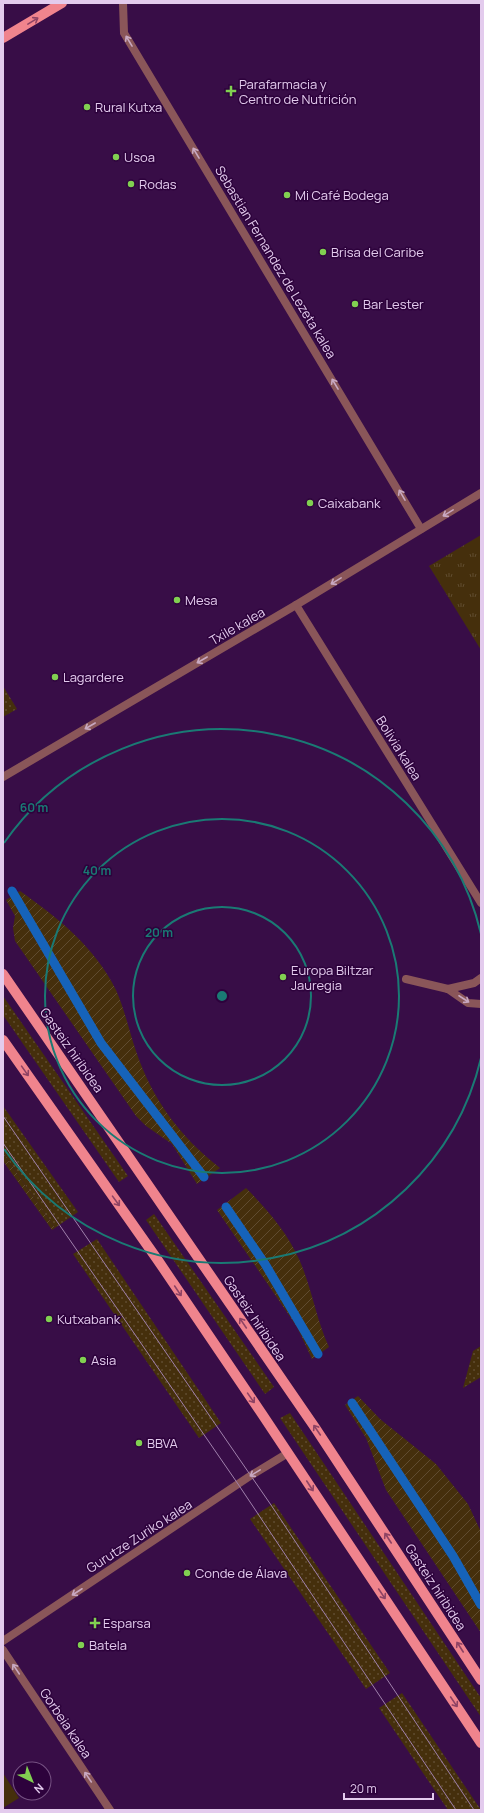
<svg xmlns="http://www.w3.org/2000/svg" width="484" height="1813" viewBox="0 0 484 1813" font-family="Manrope,sans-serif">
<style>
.grass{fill:url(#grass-dots)}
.park{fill:url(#park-tufts)}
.garden{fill:url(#garden-furrows)}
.pitch{fill:#452f0c}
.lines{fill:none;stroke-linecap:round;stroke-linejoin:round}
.stream{stroke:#1663ba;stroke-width:9}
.service{stroke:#8a5659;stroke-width:8}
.minor{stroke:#8a5659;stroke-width:8}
.primary{stroke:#f0848d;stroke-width:10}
.tram{stroke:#a081ac;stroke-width:1}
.oneway{stroke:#8e4364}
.oneway2{stroke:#c8a8c1}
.ring{fill:none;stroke:#1a7a74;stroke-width:2}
.poi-dot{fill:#81d051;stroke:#2d023c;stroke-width:1.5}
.labels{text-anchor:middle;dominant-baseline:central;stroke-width:3;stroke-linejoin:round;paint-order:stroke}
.poi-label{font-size:13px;fill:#e3cbed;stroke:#2d023c;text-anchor:start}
.street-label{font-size:13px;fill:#e3cbed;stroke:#2d023c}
.centre{fill:#1a7a74;stroke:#2d023c;stroke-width:2}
.ring-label{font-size:12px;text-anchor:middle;font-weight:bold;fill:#1a7a74;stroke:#2d023c;stroke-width:3;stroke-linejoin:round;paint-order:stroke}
</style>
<defs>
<pattern id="grass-dots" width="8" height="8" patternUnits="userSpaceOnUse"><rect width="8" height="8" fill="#452f0c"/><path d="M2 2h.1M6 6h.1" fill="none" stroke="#604c30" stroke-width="1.8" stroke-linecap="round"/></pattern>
<pattern id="park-tufts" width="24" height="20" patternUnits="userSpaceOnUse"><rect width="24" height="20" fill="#452f0c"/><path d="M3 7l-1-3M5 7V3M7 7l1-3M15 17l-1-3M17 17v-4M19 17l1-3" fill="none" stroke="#604c30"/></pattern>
<pattern id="garden-furrows" width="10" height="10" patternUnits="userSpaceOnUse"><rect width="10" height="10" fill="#452f0c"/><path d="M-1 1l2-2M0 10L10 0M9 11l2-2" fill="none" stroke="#604c30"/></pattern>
</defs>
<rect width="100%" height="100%" fill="#380d47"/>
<g class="grass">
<polygon points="3,686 17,709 3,717"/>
<polygon points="3,996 128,1176 119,1182 3,1015"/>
<polygon points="3,1106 78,1212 55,1228 3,1153"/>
<polygon points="154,1214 274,1387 265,1394 146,1220"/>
<polygon points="97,1239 221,1423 199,1438 73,1254"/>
<polygon points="481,1346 481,1377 463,1388 473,1351"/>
<polygon points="290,1413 481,1698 481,1717 280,1418"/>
<polygon points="274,1503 390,1673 366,1689 250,1519"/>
<polygon points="402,1693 481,1810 448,1810 379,1708"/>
</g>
<polygon class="park" points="481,535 481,650 429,566"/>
<g class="garden">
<path d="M 20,891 C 58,918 95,947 116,990 C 125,1010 129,1031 136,1051 C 152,1099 180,1137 220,1168 L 197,1184 L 172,1144 L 146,1126 L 136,1116 L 15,941 L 13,928 L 15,916 L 6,900 Z"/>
<polygon points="3,1153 55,1228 52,1230 3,1161"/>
<path d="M 246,1188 C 267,1209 287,1232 299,1259 C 312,1288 316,1319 329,1347 L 312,1359 L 297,1327 L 217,1210 Z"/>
<polygon points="358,1396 380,1419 436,1464 468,1504 481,1532 481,1633 386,1490 366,1438 345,1405"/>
</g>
<polygon class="pitch" points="3,1773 19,1798 3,1808"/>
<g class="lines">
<g class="stream">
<polyline points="12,891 101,1043 204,1177"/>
<polyline points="226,1207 265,1264 318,1354"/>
<polyline points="352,1403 453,1556 481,1605"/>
</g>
<g class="service">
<polyline points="406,979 448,989 468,1003 481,1004"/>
<polyline points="448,989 474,983 481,978"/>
</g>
<g class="minor">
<polyline points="123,3 124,33 421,529"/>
<polyline points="296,605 481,903"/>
<polyline points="3,777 296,605 481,493"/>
<polyline points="3,1641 250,1476 288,1453"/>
<polyline points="3,1650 110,1810"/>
</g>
<g class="primary">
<polyline points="3,38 62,3"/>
<polyline points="3,974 316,1429 481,1680"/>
<polyline points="3,1040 157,1259 262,1414 481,1743"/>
</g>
<g class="tram">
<polyline points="3,1116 271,1505 474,1810"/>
<polyline points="3,1143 238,1484 456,1810"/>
</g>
</g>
<defs><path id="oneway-shaft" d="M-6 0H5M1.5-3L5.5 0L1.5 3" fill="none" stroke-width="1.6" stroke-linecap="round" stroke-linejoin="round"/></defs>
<g class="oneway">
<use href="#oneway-shaft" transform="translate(33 21) rotate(-31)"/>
<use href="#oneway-shaft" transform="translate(25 1071) rotate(55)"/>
<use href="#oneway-shaft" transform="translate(116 1201) rotate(54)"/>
<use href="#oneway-shaft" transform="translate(178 1291) rotate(56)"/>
<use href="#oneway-shaft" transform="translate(243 1323) rotate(-124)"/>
<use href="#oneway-shaft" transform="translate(251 1398) rotate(55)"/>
<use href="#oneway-shaft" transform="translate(317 1430) rotate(-124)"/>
<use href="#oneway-shaft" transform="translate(310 1486) rotate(57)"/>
<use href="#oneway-shaft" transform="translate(388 1538) rotate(-123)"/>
<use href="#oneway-shaft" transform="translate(382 1594) rotate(56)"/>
<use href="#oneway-shaft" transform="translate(460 1647) rotate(-123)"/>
<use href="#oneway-shaft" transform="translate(454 1702) rotate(56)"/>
</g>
<g class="oneway2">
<use href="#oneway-shaft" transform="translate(129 41) rotate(-121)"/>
<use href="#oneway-shaft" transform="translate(196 153) rotate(-121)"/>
<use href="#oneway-shaft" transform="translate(335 384) rotate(-121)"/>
<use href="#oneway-shaft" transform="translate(402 495) rotate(-120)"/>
<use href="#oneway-shaft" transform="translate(448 513) rotate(149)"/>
<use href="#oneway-shaft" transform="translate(336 581) rotate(149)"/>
<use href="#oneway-shaft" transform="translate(202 660) rotate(150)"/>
<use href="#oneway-shaft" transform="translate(90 726) rotate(150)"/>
<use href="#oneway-shaft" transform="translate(464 999) rotate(33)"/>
<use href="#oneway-shaft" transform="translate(255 1473) rotate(149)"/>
<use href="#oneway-shaft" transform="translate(77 1592) rotate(147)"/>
<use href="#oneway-shaft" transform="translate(16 1669) rotate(-124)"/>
<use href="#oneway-shaft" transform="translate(88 1777) rotate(-124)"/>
</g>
<g class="ring">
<circle cx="222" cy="996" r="89"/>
<circle cx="222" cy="996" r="177"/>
<path d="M481 1058A266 266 0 0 1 4 1149M4 843A266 266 0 0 1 481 934"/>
</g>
<g class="poi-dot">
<path d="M229 85h4v4h4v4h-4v4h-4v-4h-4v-4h4z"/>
<circle cx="87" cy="107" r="4"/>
<circle cx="116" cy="157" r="4"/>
<circle cx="131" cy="184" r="4"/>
<circle cx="287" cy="195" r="4"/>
<circle cx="323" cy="252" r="4"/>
<circle cx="355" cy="304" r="4"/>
<circle cx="310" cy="503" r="4"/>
<circle cx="177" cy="600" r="4"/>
<circle cx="55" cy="677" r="4"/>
<circle cx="283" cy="977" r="4"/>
<circle cx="49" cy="1319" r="4"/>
<circle cx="83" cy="1360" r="4"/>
<circle cx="139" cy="1443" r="4"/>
<circle cx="187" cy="1573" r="4"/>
<path d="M93 1617h4v4h4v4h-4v4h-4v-4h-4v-4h4z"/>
<circle cx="81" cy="1645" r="4"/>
</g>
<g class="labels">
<g class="poi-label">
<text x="239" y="84">Parafarmacia y<tspan x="239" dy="15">Centro de Nutrición</tspan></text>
<text x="95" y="107">Rural Kutxa</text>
<text x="124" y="157">Usoa</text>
<text x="139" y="184">Rodas</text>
<text x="295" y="195">Mi Café Bodega</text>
<text x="331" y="252">Brisa del Caribe</text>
<text x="363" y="304">Bar Lester</text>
<text x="318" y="503">Caixabank</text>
<text x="185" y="600">Mesa</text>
<text x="63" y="677">Lagardere</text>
<text x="291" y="970">Europa Biltzar<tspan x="291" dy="15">Jauregia</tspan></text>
<text x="57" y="1319">Kutxabank</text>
<text x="91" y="1360">Asia</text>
<text x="147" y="1443">BBVA</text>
<text x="195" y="1573">Conde de Álava</text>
<text x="103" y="1623">Esparsa</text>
<text x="89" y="1645">Batela</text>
</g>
<g class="street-label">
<text transform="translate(276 262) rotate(59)">Sebastian Fernandez de Lezeta kalea</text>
<text transform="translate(237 626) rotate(-30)">Txile kalea</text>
<text transform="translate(399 748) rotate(58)">Bolivia kalea</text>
<text transform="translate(72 1050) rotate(55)">Gasteiz hiribidea</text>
<text transform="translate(255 1318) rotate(56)">Gasteiz hiribidea</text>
<text transform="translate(139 1536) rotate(-33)">Gurutze Zuriko kalea</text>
<text transform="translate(436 1587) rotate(57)">Gasteiz hiribidea</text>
<text transform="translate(66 1723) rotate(56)">Gorbeia kalea</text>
</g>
</g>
<circle cx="222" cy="996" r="6" class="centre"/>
<g class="ring-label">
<text x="34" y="812">60 m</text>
<text x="97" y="875">40 m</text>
<text x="159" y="937">20 m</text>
</g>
<rect width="484" height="1813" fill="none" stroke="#e3cbed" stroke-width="8"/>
<g transform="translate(32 1781) rotate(137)"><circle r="19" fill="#2d023c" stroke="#765283"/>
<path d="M0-3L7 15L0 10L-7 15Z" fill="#81d051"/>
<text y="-6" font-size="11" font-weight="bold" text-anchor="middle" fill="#e3cbed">N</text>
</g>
<path d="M344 1793v6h89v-6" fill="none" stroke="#e3cbed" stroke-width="2"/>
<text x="350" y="1793" font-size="12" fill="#e3cbed" stroke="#2d023c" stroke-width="3" paint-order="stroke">20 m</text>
</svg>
